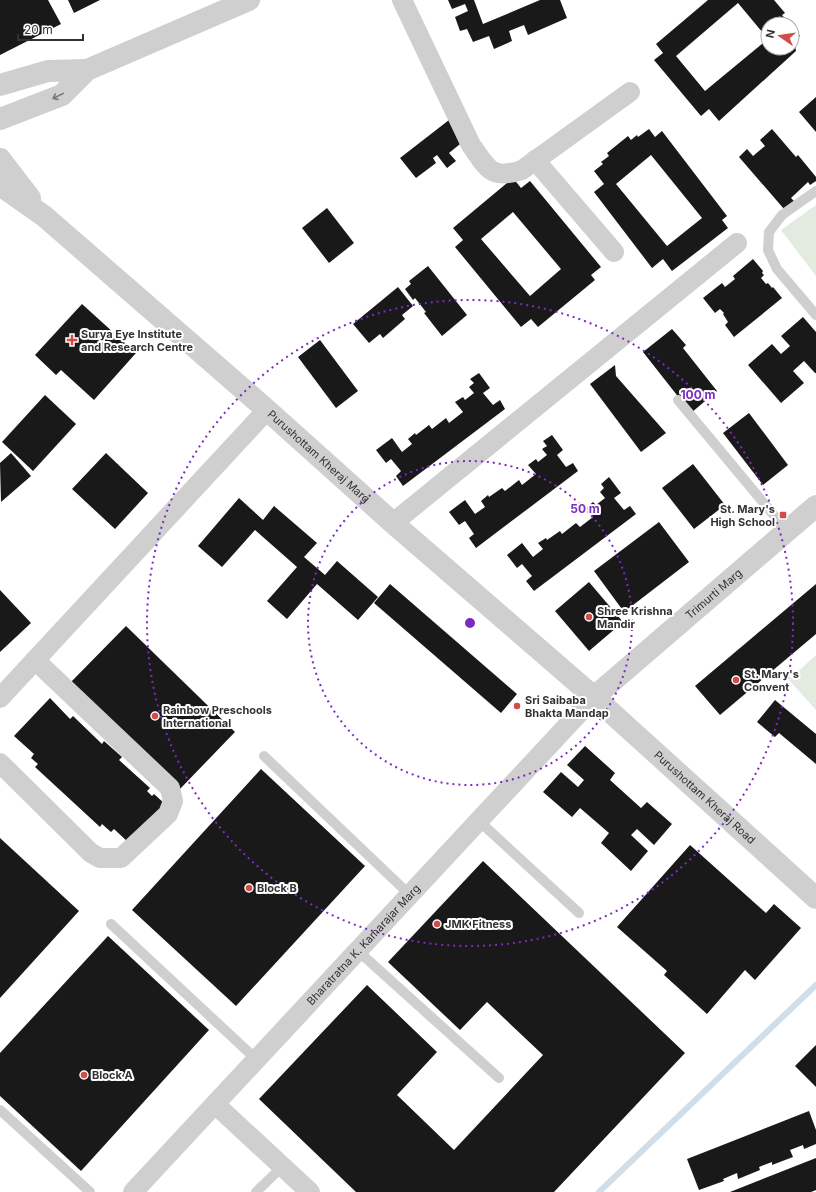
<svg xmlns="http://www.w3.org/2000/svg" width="816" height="1192" viewBox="0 0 816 1192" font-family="Inter,sans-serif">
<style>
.green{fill:#e3eadf}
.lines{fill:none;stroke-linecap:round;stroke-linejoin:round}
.stream{stroke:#d0deea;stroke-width:6}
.building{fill:#191919;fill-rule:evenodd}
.service{stroke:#cfcfcf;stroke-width:10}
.minor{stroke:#cfcfcf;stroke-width:20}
.tertiary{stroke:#cfcfcf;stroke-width:22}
.oneway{stroke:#797979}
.ring{fill:none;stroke:#7b2cbf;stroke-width:2;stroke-dasharray:2 4}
.poi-dot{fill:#d44b48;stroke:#fff;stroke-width:1.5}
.labels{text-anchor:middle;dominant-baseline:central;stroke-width:4;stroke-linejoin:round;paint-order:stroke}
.poi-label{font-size:11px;font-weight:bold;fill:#323232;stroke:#fff;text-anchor:start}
.street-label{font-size:11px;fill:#323232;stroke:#fff}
.centre{fill:#7b2cbf;stroke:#fff;stroke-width:2}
.ring-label{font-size:12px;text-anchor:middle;font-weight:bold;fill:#7b2cbf;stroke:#fff;stroke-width:4;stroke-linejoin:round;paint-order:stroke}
</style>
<rect width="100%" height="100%" fill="#fff"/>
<g class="green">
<polygon points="816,205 816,276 781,230"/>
<polygon points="816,655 816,710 789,680"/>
</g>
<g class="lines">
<polyline class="stream" points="599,1192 816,985"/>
</g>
<g class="building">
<polygon points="0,0 48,0 61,24 0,55"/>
<polygon points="68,0 100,0 74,13"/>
<polygon points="448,0 474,0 483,24 540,0 560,0 567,18 528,35 524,25 509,31 512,41 494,49 489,36 473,42 467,29 460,31 455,17 468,11 465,4 452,9"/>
<path d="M 708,0 L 774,0 L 785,13 L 782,15 L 790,24 L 768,24 L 768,48 L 792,48 L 792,26 L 800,36 L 794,41 L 796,51 L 719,121 L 709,109 L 701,116 L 654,60 L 663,53 L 656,44 ZM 738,3 L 768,39 L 705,91 L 676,56 Z"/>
<polygon points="816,97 816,132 799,112"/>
<polygon points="449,120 465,140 449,153 456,161 447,168 437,155 433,158 436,163 416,178 400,158"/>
<path d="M 649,129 L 655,137 L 662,131 L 727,216 L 722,220 L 728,228 L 672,271 L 663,259 L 652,268 L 594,192 L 604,184 L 594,171 L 603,164 L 601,162 L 609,156 L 607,153 L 628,136 L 631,140 L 637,135 L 638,137 ZM 651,155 L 702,218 L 667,246 L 616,184 Z"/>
<polygon points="772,129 796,157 798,155 816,177 816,181 810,185 808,182 791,198 794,201 784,209 739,157 747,149 753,156 765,146 760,140"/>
<path d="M 513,178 L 521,188 L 530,181 L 601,267 L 591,275 L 595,280 L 538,327 L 531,319 L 521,327 L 455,247 L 463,240 L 453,228 ZM 513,212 L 561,269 L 530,296 L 481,239 Z"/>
<polygon points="327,208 354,243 329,263 302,228"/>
<polygon points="753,259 763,271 762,273 764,275 761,278 766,284 768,283 772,288 773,287 782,298 734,337 725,325 728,322 723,314 724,313 720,309 715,313 703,298 722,283 725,287 735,279 733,276"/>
<polygon points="428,266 467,315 442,336 424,313 426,312 415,298 413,300 405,289 411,284 409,281"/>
<polygon points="398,287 413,306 402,315 405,319 383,338 380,334 369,343 353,324"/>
<polygon points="82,304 136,353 94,400 61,370 56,375 35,355"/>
<polygon points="803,317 816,332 816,373 815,373 804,361 793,371 804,383 781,403 748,365 772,344 781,354 790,346 781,336"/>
<polygon points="672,329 686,345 683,348 717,391 691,413 643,352"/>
<polygon points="320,340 358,391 336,408 298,357"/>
<polygon points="615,365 616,376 666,433 641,452 590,384"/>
<polygon points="479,373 490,388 483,393 493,405 500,400 505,409 403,486 396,476 401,471 391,459 386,463 376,450 392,438 402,452 412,444 408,439 415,433 416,435 429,425 432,429 446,418 449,423 463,412 455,402 463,397 465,400 474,393 469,387 474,383 470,379"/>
<polygon points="45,395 76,424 33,471 2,442"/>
<polygon points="749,413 788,465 763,485 723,433"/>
<polygon points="552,435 563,450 557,455 566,467 573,463 578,471 476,548 469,538 474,534 465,521 459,525 449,512 465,500 475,514 485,507 481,501 488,495 489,497 502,488 505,491 519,480 522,485 536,474 528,465 536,459 538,462 547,455 542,449 547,446 543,441"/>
<polygon points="11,453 31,476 1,502 0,463"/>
<polygon points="106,453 148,493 115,529 72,489"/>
<polygon points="693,464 725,505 694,529 662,488"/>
<polygon points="609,477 621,493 614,498 624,510 630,506 636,514 534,591 526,581 532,576 522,564 517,568 507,555 522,543 533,557 543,549 538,543 546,538 547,540 560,531 562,534 576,523 580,527 593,517 586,508 593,502 596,505 605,498 600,492 604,488 601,484"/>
<polygon points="239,498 263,520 274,506 317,543 304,557 325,575 337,561 378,597 358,620 317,584 287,619 267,601 297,567 255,530 222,567 198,546"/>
<polygon points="659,522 689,562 624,612 594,571"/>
<polygon points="589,582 623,622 589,651 555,611"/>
<polygon points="390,584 517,694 501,713 374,603"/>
<polygon points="816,584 816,634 720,715 695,686"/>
<polygon points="0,590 31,623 0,652"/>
<polygon points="126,626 235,732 179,790 70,683"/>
<polygon points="50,698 70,719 73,716 102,744 104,741 122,757 119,760 150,788 147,791 152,796 154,794 165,804 129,843 114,829 111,832 102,824 100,827 35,767 38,764 31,758 34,754 14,736"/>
<polygon points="775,700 816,734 816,764 779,733 775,737 757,722"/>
<polygon points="585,746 615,773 610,780 641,808 647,802 672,824 654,845 637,829 631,835 648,851 631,871 601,843 609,833 580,808 572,817 543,792 561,772 578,787 584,780 567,765"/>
<polygon points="261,769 365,866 236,1006 132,910"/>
<polygon points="0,838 79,911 0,998"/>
<polygon points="690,845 766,913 774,904 801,928 755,980 745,970 707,1014 664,975 667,971 617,927"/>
<polygon points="483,861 685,1053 554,1192 356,1192 259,1099 367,985 437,1052 397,1095 454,1150 543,1055 487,1002 460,1030 388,962"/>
<polygon points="108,936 209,1030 81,1171 0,1096 0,1053"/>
<polygon points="816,1045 816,1087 795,1066"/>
<polygon points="809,1111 816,1130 816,1144 804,1149 803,1145 790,1150 793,1157 772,1165 772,1162 759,1167 760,1170 738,1179 737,1173 723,1179 724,1181 699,1190 687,1159"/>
<polygon points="816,1158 816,1190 811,1192 730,1192"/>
</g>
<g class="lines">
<g class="service">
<polyline points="816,191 782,215 769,232 768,250 777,269 816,315"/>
<polyline points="678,400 787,531"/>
<polyline points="264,756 410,895"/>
<polyline points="479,821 579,913"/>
<polyline points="111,924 257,1060"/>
<polyline points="358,951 499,1078"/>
<polyline points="0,1110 90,1192"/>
<polyline points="256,1192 282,1167"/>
</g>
<g class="minor">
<path d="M 402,0 L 471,145 C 488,169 491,180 522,170 L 630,92"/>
<polyline points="535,160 614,252"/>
<polyline points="393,523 737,243"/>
<polyline points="0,698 267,410"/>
<polyline points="0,763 91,853 100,858 121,858 168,814 173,801 170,788 35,660"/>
<polyline points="216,1105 310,1192"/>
<path id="s1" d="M 133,1192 L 594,697"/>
</g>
<g class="tertiary">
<polyline points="0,85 48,71 87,70"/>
<polyline points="0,119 62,95 87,70 249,0"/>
<polyline points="0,159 30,198"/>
<path id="s2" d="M 0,185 L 44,216 L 267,410 L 393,523 L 594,697 L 816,898"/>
<path id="s3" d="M 594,697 L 816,506"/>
</g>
</g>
<defs><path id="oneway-shaft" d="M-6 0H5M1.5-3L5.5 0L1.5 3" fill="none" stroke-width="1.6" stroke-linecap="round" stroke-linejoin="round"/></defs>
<use class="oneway" href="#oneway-shaft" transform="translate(58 96) rotate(154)"/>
<g class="ring">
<circle cx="470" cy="623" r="162"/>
<circle cx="470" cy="623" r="323"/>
</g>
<g class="poi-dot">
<path d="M70 334h4v4h4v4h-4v4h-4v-4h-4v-4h4z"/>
<rect x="779" y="511" width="8" height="8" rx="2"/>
<circle cx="589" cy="617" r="4"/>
<circle cx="736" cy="680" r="4"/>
<circle cx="517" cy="706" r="4"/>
<circle cx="155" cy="716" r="4"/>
<circle cx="249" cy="888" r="4"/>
<circle cx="437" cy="924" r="4"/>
<circle cx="84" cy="1075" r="4"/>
</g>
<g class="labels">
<g class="poi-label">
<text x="81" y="334">Surya Eye Institute<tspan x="81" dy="13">and Research Centre</tspan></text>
<text x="775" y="509" text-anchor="end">St. Mary's<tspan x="775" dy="13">High School</tspan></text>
<text x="597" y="611">Shree Krishna<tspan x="597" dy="13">Mandir</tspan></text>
<text x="744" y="674">St. Mary's<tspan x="744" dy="13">Convent</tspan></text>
<text x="525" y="700">Sri Saibaba<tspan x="525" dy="13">Bhakta Mandap</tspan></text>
<text x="163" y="710">Rainbow Preschools<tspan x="163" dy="13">International</tspan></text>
<text x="257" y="888">Block B</text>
<text x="445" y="924">JMK Fitness</text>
<text x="92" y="1075">Block A</text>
</g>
<g class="street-label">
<text stroke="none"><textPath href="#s2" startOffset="419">Purushottam Kheraj Marg</textPath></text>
<text stroke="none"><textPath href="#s3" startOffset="158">Trimurti Marg</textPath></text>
<text stroke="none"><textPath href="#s2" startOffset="934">Purushottam Kheraj Road</textPath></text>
<text stroke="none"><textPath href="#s1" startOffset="338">Bharatratna K. Kamarajar Marg</textPath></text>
</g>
</g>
<circle cx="470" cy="623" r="6" class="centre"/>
<g class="ring-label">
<text x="698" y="399">100 m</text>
<text x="585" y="513">50 m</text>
</g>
<g transform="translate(780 36) rotate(283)"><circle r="19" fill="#ffffff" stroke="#adadad"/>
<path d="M0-3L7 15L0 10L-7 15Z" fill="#d44b48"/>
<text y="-6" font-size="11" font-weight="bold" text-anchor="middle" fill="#323232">N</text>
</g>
<path d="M18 34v6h65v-6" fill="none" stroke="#323232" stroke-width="2"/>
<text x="24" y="34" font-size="12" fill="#323232" stroke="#ffffff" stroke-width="3" paint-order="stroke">20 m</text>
</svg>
